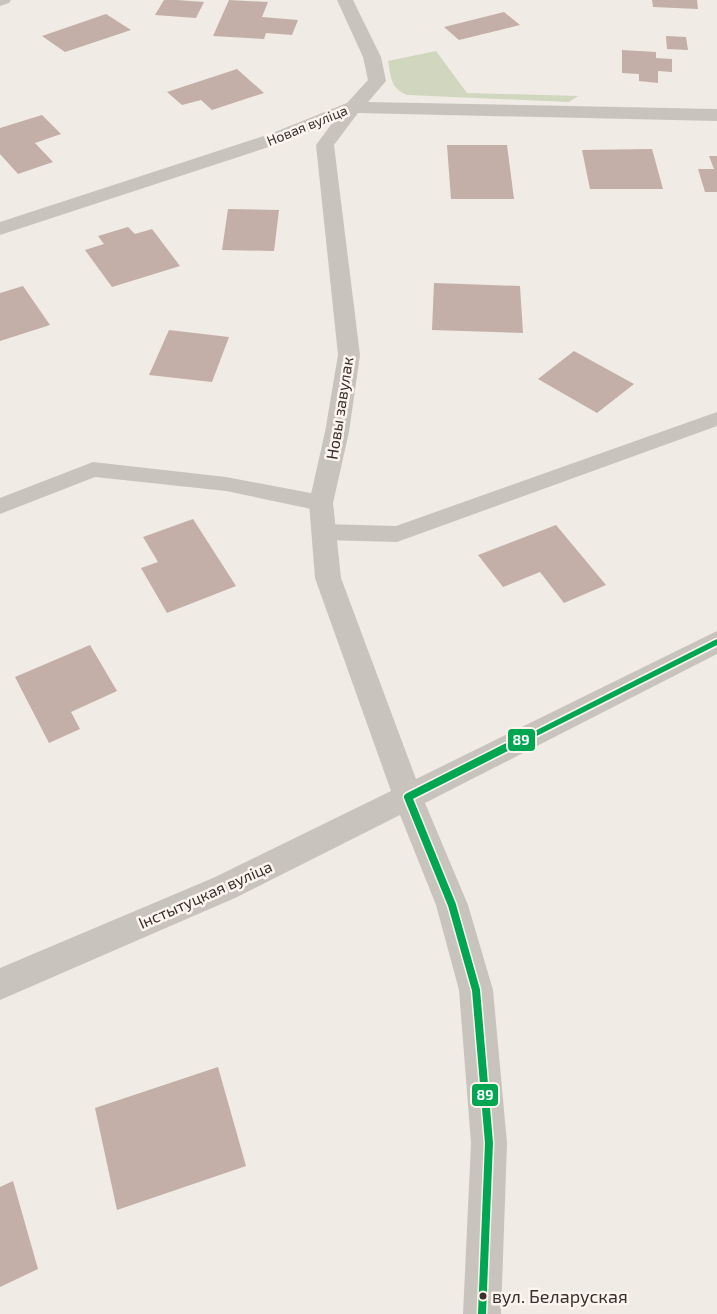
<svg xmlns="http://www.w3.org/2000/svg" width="717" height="1314" viewBox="0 0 717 1314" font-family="'Exo 2',sans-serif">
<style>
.green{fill:#d1d6bf}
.building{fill:#c3afa7}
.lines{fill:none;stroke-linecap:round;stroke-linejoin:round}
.lane{fill:#c9c3be;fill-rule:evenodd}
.street{fill:#c9c3be;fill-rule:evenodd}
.bus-1-far1-casing{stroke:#fbf5ee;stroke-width:9}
.bus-1-casing{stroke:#fbf5ee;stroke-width:11}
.bus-1-far1{stroke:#00a651;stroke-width:5.5}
.bus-1{stroke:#00a651;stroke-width:8}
.bus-dot{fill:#3b302b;stroke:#fbf5ee;stroke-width:2}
.labels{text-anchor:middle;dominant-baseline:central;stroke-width:5;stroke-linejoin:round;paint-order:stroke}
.far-street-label{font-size:14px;fill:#3b302b;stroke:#fbf5ee}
.street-label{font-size:16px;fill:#3b302b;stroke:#fbf5ee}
.near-bus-label{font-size:18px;fill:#3b302b;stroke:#fbf5ee;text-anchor:start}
.line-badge{stroke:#fbf5ee;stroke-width:2}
.badge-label{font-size:14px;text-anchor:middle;font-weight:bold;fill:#fff}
</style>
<rect width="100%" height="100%" fill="#f0ebe5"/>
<path class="green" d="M 436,51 L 467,93 L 578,96 L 569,102 L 408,95 C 391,90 391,77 388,61 Z"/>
<g class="building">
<polygon points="164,0 177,0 204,2 196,18 155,15"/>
<polygon points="229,0 268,2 262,17 298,20 292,35 266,33 264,39 213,36"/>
<polygon points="652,0 697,0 698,9 653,7"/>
<polygon points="504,12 520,25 459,40 444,27"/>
<polygon points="106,14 131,30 65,52 42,36"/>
<polygon points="666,36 686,37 688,50 667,49"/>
<polygon points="622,50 656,52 656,58 672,59 672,72 658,71 658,83 639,81 639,74 622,73"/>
<polygon points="237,69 264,93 212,110 201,100 182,105 167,92"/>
<polygon points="42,115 61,134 35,143 53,162 18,174 0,154 0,128"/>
<polygon points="447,145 507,145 514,199 451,199"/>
<polygon points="652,149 663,189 590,189 582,150"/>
<polygon points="709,156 717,156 717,192 705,192 698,169 714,169"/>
<polygon points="228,209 279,210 274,251 222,250"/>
<polygon points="128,227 135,234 152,229 180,266 112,287 85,250 104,244 98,236"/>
<polygon points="434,283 520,286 523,333 432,330"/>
<polygon points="23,286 50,325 0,341 0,293"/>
<polygon points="169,330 229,337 212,382 149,375"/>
<polygon points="574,351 634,384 597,413 538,379"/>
<polygon points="193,519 236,586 167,613 141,568 158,562 143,537"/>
<polygon points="556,525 606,585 564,603 540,572 503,587 478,555"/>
<polygon points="90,645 117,691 71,712 80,729 49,743 15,677"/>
<polygon points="218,1067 246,1166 117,1210 95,1108"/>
<polygon points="13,1181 38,1269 0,1287 0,1187"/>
</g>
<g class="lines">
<g class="lane">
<polygon points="717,412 717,426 397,542 324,540 316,538 313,532 316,526 324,524 396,526"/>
<polygon points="93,462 226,477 321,495 329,498 332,503 329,508 321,511 226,491 95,477 0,514 0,498"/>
</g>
<g class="street">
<polygon points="0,0 11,0 9,3 0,6"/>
<polygon points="337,0 353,0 381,57 386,81 368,102 717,109 717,121 358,113 334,145 360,355 349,432 333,503 341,578 416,779 717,631 717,654 425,803 468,905 493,990 507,1143 501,1314 463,1314 471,1143 459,990 436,905 400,815 235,898 0,1000 0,968 213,878 391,791 315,578 309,503 325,432 338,355 316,145 333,122 284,142 0,235 0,222 270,134 347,103 368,80 363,57"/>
</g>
<g class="bus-1-far1-casing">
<polyline id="bus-1-far1" points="505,749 717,642"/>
</g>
<g class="bus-1-casing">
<polyline id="bus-1" points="482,1314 489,1143 476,990 452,905 408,797 507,747"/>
</g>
<use href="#bus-1-far1" class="bus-1-far1"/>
<use href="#bus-1" class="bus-1"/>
</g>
<circle class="bus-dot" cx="483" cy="1296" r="4.5"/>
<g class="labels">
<g class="far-street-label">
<text transform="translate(307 125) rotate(-22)">Новая вуліца</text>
</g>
<g class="street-label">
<text transform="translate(339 408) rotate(-81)">Новы завулак</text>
<text transform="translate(205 894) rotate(-24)">Інстытуцкая вуліца</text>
</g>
<g class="near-bus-label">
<text x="492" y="1296">вул. Беларуская</text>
</g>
</g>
<g class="line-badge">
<rect x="507" y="728" width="29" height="24" rx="5" fill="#00a651"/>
<rect x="471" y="1083" width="28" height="24" rx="5" fill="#00a651"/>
</g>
<g class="badge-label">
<text x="521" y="745">89</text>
<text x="485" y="1100">89</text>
</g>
</svg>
